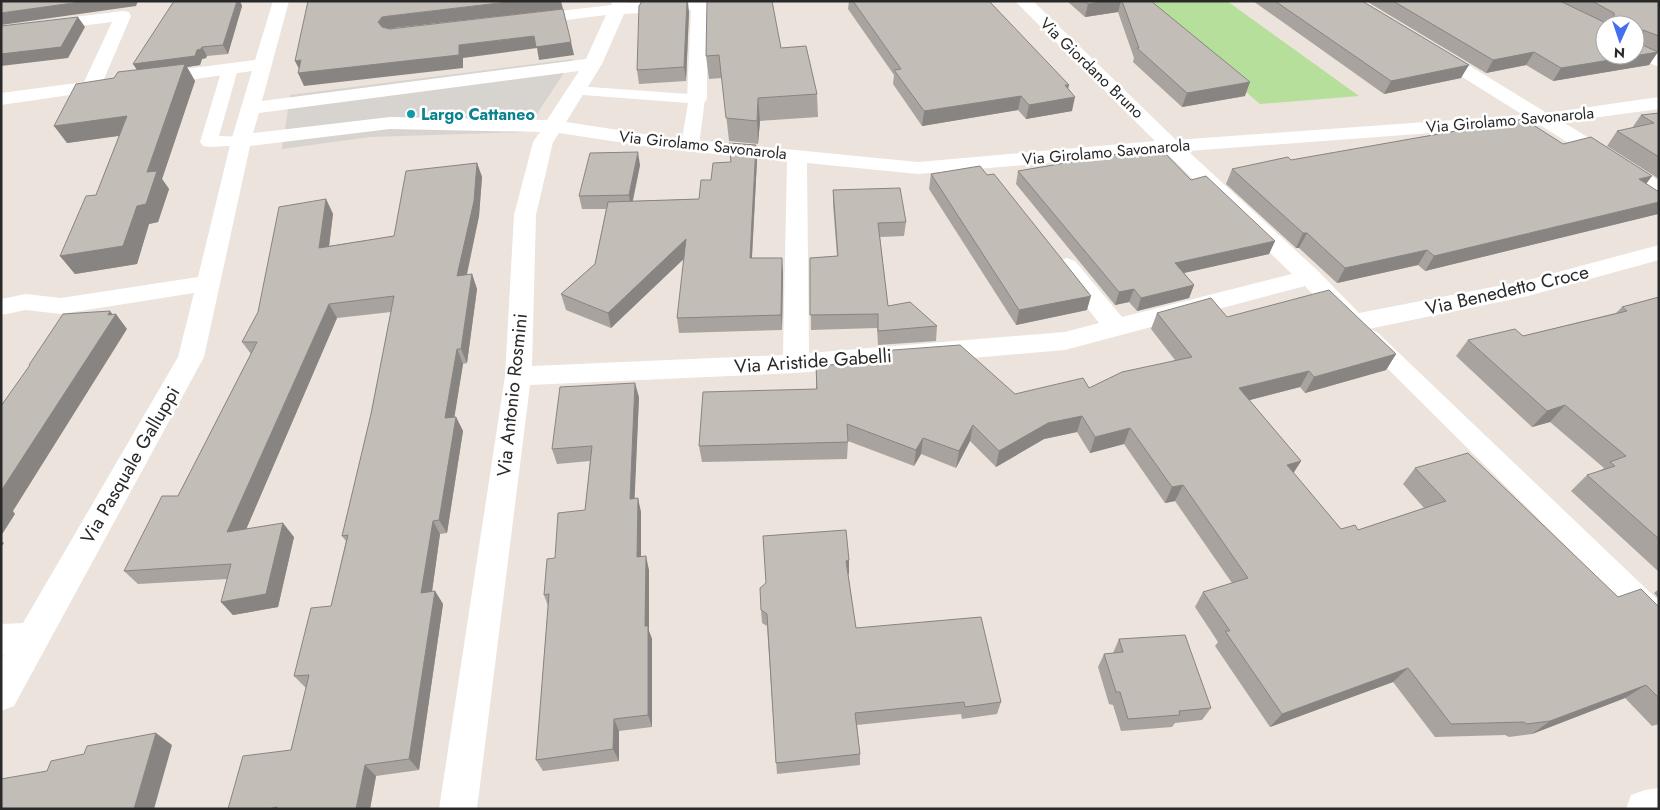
<svg xmlns="http://www.w3.org/2000/svg" width="1660" height="810" viewBox="0 0 1660 810" font-family="Jost,sans-serif">
<style>
.green{fill:#b6df9b}
.plaza{fill:#d7d3ce}
.lines{fill:none;stroke-linecap:round;stroke-linejoin:round}
.service{fill:#fff;fill-rule:evenodd}
.minor{fill:#fff;fill-rule:evenodd}
.wall{fill:#a8a39e;fill-rule:evenodd}
.shaded-wall{fill:#888481}
.building{fill:#c3bdb8;stroke:#888481}
.culture-dot{fill:#0f9aa8;stroke:#fff;stroke-width:2}
.labels{text-anchor:middle;dominant-baseline:central;stroke-width:5;stroke-linejoin:round;paint-order:stroke}
.far-street-label{font-size:16px;fill:#292929;stroke:#fff}
.far-culture-label{font-size:16px;font-weight:bold;fill:#0d838f;stroke:#fff;text-anchor:start}
.street-label{font-size:19px;fill:#292929;stroke:#fff}
</style>
<rect width="100%" height="100%" fill="#ebe3dc"/>
<polygon class="green" points="1140,1 1227,1 1359,96 1260,104"/>
<polygon class="plaza" points="573,59 529,126 527,132 370,137 282,149 290,95"/>
<g class="lines">
<g class="service">
<polygon points="230,64 236,66 238,69 219,136 247,137 250,141 247,145 209,147 203,146 200,142 222,69 224,66"/>
<polygon points="576,86 703,95 705,99 699,145 696,149 690,150 684,149 681,145 688,103 570,94 568,91 570,88"/>
<polygon points="1369,329 1377,332 1659,601 1659,633 1649,629 1361,342 1358,337 1361,332"/>
</g>
<g class="minor">
<path d="M 273,1 L 289,1 L 262,101 L 586,59 L 606,15 L 527,25 L 521,24 L 519,20 L 521,16 L 527,15 L 611,5 L 613,1 L 629,1 L 628,3 L 665,1 L 763,1 L 761,4 L 755,6 L 707,9 L 707,99 L 704,103 L 697,105 L 690,103 L 687,99 L 691,10 L 624,14 L 602,64 L 566,122 L 664,137 L 918,162 L 1155,141 L 1015,1 L 1033,1 L 1176,140 L 1523,115 L 1427,55 L 1424,51 L 1427,47 L 1433,46 L 1439,47 L 1547,113 L 1659,97 L 1659,109 L 1563,122 L 1659,181 L 1659,196 L 1651,195 L 1540,125 L 1188,151 L 1318,271 L 1359,313 L 1528,280 L 1659,245 L 1659,260 L 1528,296 L 1354,332 L 1345,329 L 1305,286 L 1065,350 L 796,373 L 530,385 L 477,809 L 439,809 L 505,376 L 514,215 L 533,142 L 540,132 L 390,129 L 250,146 L 204,357 L 14,706 L 1,711 L 1,660 L 4,655 L 1,656 L 1,624 L 23,623 L 178,357 L 194,293 L 61,314 L 26,310 L 1,315 L 1,299 L 26,294 L 61,298 L 198,277 L 231,141 L 252,71 L 153,85 L 146,83 L 144,79 L 146,75 L 153,73 L 255,60 ZM 579,71 L 547,120 L 390,117 L 253,133 L 259,113 ZM 559,133 L 664,149 L 787,161 L 783,355 L 532,366 L 536,215 L 553,142 ZM 1166,153 L 1292,274 L 1122,317 L 1075,261 L 1067,258 L 1059,261 L 1055,266 L 1099,323 L 1065,332 L 809,353 L 807,163 L 918,174 Z"/>
<polygon points="123,11 129,12 131,16 104,79 118,80 120,84 118,88 1,105 1,93 84,82 112,22 1,36 1,26"/>
<polygon points="1635,45 1659,55 1659,67 1631,55 1635,55"/>
<polygon points="1659,788 1659,809 1626,809 1631,795 1645,790"/>
</g>
</g>
<g class="wall">
<polygon points="174,1 240,1 242,6 228,54 207,56 206,58 202,59 200,65 187,67 195,81 162,179 169,189 158,222 149,224 137,264 75,274 60,256 96,195 119,136 67,143 114,78 137,70"/>
<polygon points="642,1 688,1 689,12 686,81 639,84 637,70"/>
<polygon points="849,1 989,1 1068,89 1072,111 1026,119 1018,110 922,126 893,84 894,75 848,9"/>
<polygon points="1067,1 1151,1 1245,96 1182,107 1133,62 1134,58 1118,12 1085,17"/>
<polygon points="1253,1 1362,1 1461,78 1384,94"/>
<path d="M 1366,1 L 1659,1 L 1659,53 L 1657,52 L 1649,65 L 1553,81 L 1526,65 L 1486,73 ZM 1605,25 L 1635,25 L 1605,55 Z"/>
<polygon points="781,48 817,94 818,117 760,121 758,144 729,141 722,78 709,79 706,56"/>
<polygon points="1659,113 1659,179 1607,146 1617,131 1632,128 1641,115"/>
<polygon points="1563,144 1646,184 1659,192 1659,213 1658,214 1425,271 1418,265 1337,283 1299,248 1296,248 1226,184 1232,169 1291,160"/>
<polygon points="756,145 757,160 752,258 783,273 782,330 679,333 677,318 684,258 611,328 566,310 561,294 595,264 606,209 582,209 579,196 640,165 633,201 699,199 711,180 731,162"/>
<polygon points="477,163 482,177 479,216 467,275 472,274 477,289 467,363 463,364 454,417 456,417 463,431 447,533 440,534 432,591 435,591 443,604 419,770 376,776 370,809 228,809 291,750 306,688 294,676 331,606 346,541 342,536 371,414 391,312 337,318 246,529 294,537 278,607 233,615 221,602 227,579 138,584 124,571 178,496 251,354 242,342 326,199 333,214 329,246 394,236"/>
<polygon points="1018,171 1191,180 1275,241 1269,254 1184,273 1194,285 1189,298 1137,311 1129,302 1115,305 1016,184"/>
<polygon points="931,174 1087,310 1016,325 929,189"/>
<polygon points="833,190 906,222 904,236 880,237 888,306 937,326 936,341 878,345 877,328 811,330 810,258 837,256 833,204"/>
<polygon points="1659,297 1659,572 1571,491 1587,475 1600,471 1604,468 1550,422 1532,427 1456,356 1468,340 1523,336 1616,313 1622,307"/>
<polygon points="1157,313 1227,317 1396,354 1386,370 1305,393 1300,387 1249,400 1301,461 1293,473 1341,529 1358,530 1424,508 1403,484 1415,468 1618,597 1659,607 1659,724 1652,726 1625,698 1532,734 1509,737 1505,735 1435,737 1393,682 1270,727 1215,646 1218,642 1195,607 1203,592 1232,583 1175,501 1165,503 1124,444 1090,453 1077,432 1044,439 996,467 970,441 956,468 921,454 914,466 848,441 847,459 702,462 699,446 816,389 816,366 879,361 880,351 1015,394 1089,388 1175,360 1151,329"/>
<polygon points="639,397 634,498 641,512 641,557 649,570 649,631 652,639 652,727 619,731 619,761 543,771 536,760 548,606 544,595 555,558 585,510 590,461 557,464 552,449"/>
<polygon points="849,560 849,574 848,574 856,628 1001,702 997,714 962,719 961,714 857,725 860,754 860,765 777,774 767,626 762,623 761,610"/>
<polygon points="1659,589 1659,599 1654,593"/>
<polygon points="1119,639 1211,708 1202,720 1175,723 1172,727 1121,731 1113,705 1109,704 1098,667 1104,654 1113,653"/>
</g>
<g class="shaded-wall">
<polygon points="87,1 138,1 136,6 1,25 1,13"/>
<polygon points="237,1 240,1 242,6 228,54 223,45"/>
<polygon points="516,1 561,1 563,9 394,28 386,30 383,35 378,22 382,17 389,16"/>
<polygon points="687,1 689,12 686,81 684,67"/>
<polygon points="1106,1 1121,1 1118,12 1085,17 1088,4"/>
<polygon points="78,17 85,27 68,58 1,66 1,54"/>
<polygon points="534,36 571,42 574,55 539,60 537,48 463,58 463,68 304,86 298,73 301,73 295,61 459,45"/>
<polygon points="202,47 207,56 206,58 202,59 200,65 187,67 195,81 162,179 169,189 158,222 149,224 137,264 75,274 60,256 147,172 139,73 133,64 197,50"/>
<polygon points="1534,52 1526,65 1486,73 1493,60"/>
<polygon points="1658,52 1649,65 1553,81 1561,68"/>
<polygon points="1469,65 1461,78 1384,94 1391,81"/>
<polygon points="1250,82 1245,96 1182,107 1187,93"/>
<polygon points="1065,85 1069,85 1066,98 1075,97 1072,111 1026,119 1029,105"/>
<polygon points="1021,96 1018,110 922,126 924,111"/>
<polygon points="758,98 760,121 758,144 757,121"/>
<polygon points="127,116 138,133 67,143 54,126"/>
<polygon points="756,145 757,160 751,273 750,258"/>
<polygon points="638,152 640,165 631,208 629,195"/>
<polygon points="477,163 482,177 479,216 463,291 457,276"/>
<polygon points="1652,176 1641,191 1639,179"/>
<polygon points="326,199 333,214 327,262 319,248"/>
<polygon points="1659,202 1659,213 1658,214 1425,271 1434,256"/>
<polygon points="1303,233 1307,233 1299,248 1296,248"/>
<polygon points="686,239 689,254 611,328 608,313"/>
<polygon points="1275,241 1269,254 1170,276 1175,263"/>
<polygon points="1427,250 1418,265 1337,283 1345,268"/>
<polygon points="782,258 783,273 782,330 781,315"/>
<polygon points="472,274 477,289 467,363 461,349"/>
<polygon points="1194,285 1189,298 1137,311 1141,298"/>
<polygon points="1134,289 1129,302 1115,305 1119,292"/>
<polygon points="1091,296 1087,310 1016,325 1019,310"/>
<polygon points="329,304 337,318 239,546 227,532"/>
<polygon points="110,311 114,316 116,314 127,329 13,511 15,514 1,536 1,491"/>
<polygon points="457,349 463,364 452,432 445,418"/>
<polygon points="1396,354 1386,370 1305,393 1314,377"/>
<polygon points="1309,371 1300,387 1231,405 1239,388"/>
<polygon points="635,383 639,397 634,513 630,499"/>
<polygon points="1565,405 1550,422 1532,427 1547,411"/>
<polygon points="1082,416 1077,432 1044,439 996,467 999,451 1048,423"/>
<polygon points="456,417 463,431 447,533 439,520"/>
<polygon points="973,425 970,441 956,468 959,451"/>
<polygon points="1130,428 1124,444 1090,453 1095,437"/>
<polygon points="923,438 921,454 914,466 916,450"/>
<polygon points="1301,461 1291,477 1287,465"/>
<polygon points="1183,485 1175,501 1165,503 1172,487"/>
<polygon points="638,498 641,512 641,571 637,557"/>
<polygon points="433,521 440,534 430,606 421,593"/>
<polygon points="283,523 294,537 278,607 233,615 221,602"/>
<polygon points="1,541 4,543 1,547"/>
<polygon points="646,556 649,570 649,631 652,639 652,727 648,715 645,626"/>
<polygon points="849,560 849,574 846,574 846,561"/>
<polygon points="435,591 443,604 419,770 409,759"/>
<polygon points="1408,668 1393,682 1270,727 1282,714"/>
<polygon points="1646,685 1625,698 1532,734 1550,721"/>
<polygon points="614,719 619,731 619,761 613,749"/>
<polygon points="156,733 172,745 154,809 134,809"/>
<polygon points="365,765 376,776 370,809 356,809"/>
</g>
<g class="building">
<polygon points="1,1 87,1 1,13"/>
<polygon points="174,1 237,1 223,45 202,47 201,49 197,50 195,56 133,64"/>
<polygon points="308,1 516,1 389,16 382,17 378,22 382,27 390,29 563,9 571,42 536,47 534,36 459,45 459,55 298,73 301,60 295,61"/>
<polygon points="642,1 687,1 684,67 637,70 639,6"/>
<polygon points="707,1 772,1 781,48 806,46 817,94 758,98 757,121 726,118 719,55 706,56"/>
<polygon points="853,1 989,1 1069,85 1065,85 1075,97 1029,105 1021,96 924,111 894,70 901,69"/>
<polygon points="1084,1 1106,1 1088,4"/>
<polygon points="1122,1 1151,1 1250,82 1187,93 1137,48 1139,48"/>
<polygon points="1275,1 1362,1 1469,65 1391,81"/>
<polygon points="1393,1 1560,1 1610,25 1605,25 1605,55 1635,55 1635,25 1615,25 1614,13 1592,1 1659,1 1659,36 1643,30 1642,40 1638,43 1658,52 1561,68 1534,52 1493,60"/>
<polygon points="78,17 61,47 1,54 1,26"/>
<polygon points="185,64 147,172 157,171 146,204 137,206 123,246 60,256 86,196 96,195 127,116 54,126 76,84 114,78 118,72"/>
<polygon points="1659,113 1659,157 1617,131 1654,123 1641,115"/>
<polygon points="1524,119 1563,144 1591,137 1652,176 1639,179 1659,192 1659,202 1434,256 1427,250 1345,268 1307,233 1303,233 1232,169 1288,157 1291,160"/>
<polygon points="729,143 756,145 750,258 782,258 781,315 677,318 686,239 608,313 561,294 595,264 608,202 699,199 701,180 711,180 713,163 731,162"/>
<polygon points="1159,147 1191,180 1206,176 1275,241 1175,263 1194,285 1141,298 1134,289 1119,292 1018,171"/>
<polygon points="638,152 629,195 579,196 590,153"/>
<polygon points="477,163 474,201 457,276 472,274 461,349 457,349 445,418 456,417 439,520 433,521 421,593 435,591 409,759 365,765 356,809 276,809 277,807 268,809 228,809 243,756 291,750 309,675 294,676 311,608 331,606 348,535 342,536 371,414 394,296 329,304 227,532 283,523 266,594 221,602 231,564 124,571 162,496 178,496 257,342 242,342 258,312 279,207 326,199 319,248 394,236 406,171"/>
<polygon points="980,166 987,175 994,174 1091,296 1019,310 931,174"/>
<polygon points="900,188 906,222 878,223 888,306 910,302 937,326 878,331 878,314 810,315 810,258 838,256 833,190"/>
<polygon points="1329,290 1396,354 1314,377 1309,371 1239,388 1301,461 1287,465 1341,529 1355,525 1358,530 1446,501 1415,468 1468,453 1618,597 1641,589 1659,607 1659,698 1646,685 1550,721 1527,724 1523,722 1451,724 1408,668 1282,714 1225,631 1230,631 1203,592 1248,578 1183,485 1172,487 1130,428 1095,437 1082,416 1048,423 999,451 973,425 959,451 923,438 916,450 847,424 848,442 699,446 703,392 817,389 816,366 880,361 880,351 960,345 1015,394 1083,378 1089,388 1122,372 1192,357 1157,313 1211,298 1227,317"/>
<polygon points="1659,297 1659,539 1587,475 1615,466 1610,462 1626,456 1565,405 1547,411 1468,340 1515,329 1523,336 1627,311 1622,307"/>
<polygon points="110,311 108,315 116,314 1,491 1,406 30,365 29,365 63,314"/>
<polygon points="635,383 630,499 638,498 637,557 646,556 645,626 648,626 648,715 614,719 613,749 536,760 549,594 544,595 547,559 555,558 558,513 585,510 592,446 552,449 560,387"/>
<polygon points="846,530 849,560 846,561 856,628 981,617 1001,702 965,707 964,702 855,713 860,754 776,763 767,614 761,610 760,588 766,583 763,536"/>
<polygon points="1185,635 1211,708 1179,711 1180,715 1128,719 1120,692 1116,692 1104,654 1123,652 1119,639"/>
<polygon points="156,733 134,809 1,809 1,779 47,771 51,761 84,754 87,746"/>
</g>
<circle class="culture-dot" cx="411" cy="114" r="5"/>
<g class="labels">
<g class="far-street-label">
<text transform="translate(1092 68) rotate(44)">Via Giordano Bruno</text>
<text transform="translate(1510 120) rotate(-5)">Via Girolamo Savonarola</text>
<text transform="translate(703 145) rotate(6)">Via Girolamo Savonarola</text>
<text transform="translate(1106 152) rotate(-5)">Via Girolamo Savonarola</text>
</g>
<g class="far-culture-label">
<text x="421" y="114">Largo Cattaneo</text>
</g>
<g class="street-label">
<text transform="translate(1507 290) rotate(-13)">Via Benedetto Croce</text>
<text transform="translate(813 361) rotate(-4)">Via Aristide Gabelli</text>
<text transform="translate(512 395) rotate(-84)">Via Antonio Rosmini</text>
<text transform="translate(130 465) rotate(-60)">Via Pasquale Galluppi</text>
</g>
</g>
<rect width="1660" height="810" fill="none" stroke="#292929" stroke-width="5"/>
<g transform="translate(1620 40) rotate(183)"><circle r="24" fill="#ffffff" stroke="#a9a9a9"/>
<path d="M0-4L9 19L0 12L-9 19Z" fill="#436ef0"/>
<text y="-8" font-size="14" font-weight="bold" text-anchor="middle" fill="#292929">N</text>
</g>
</svg>
